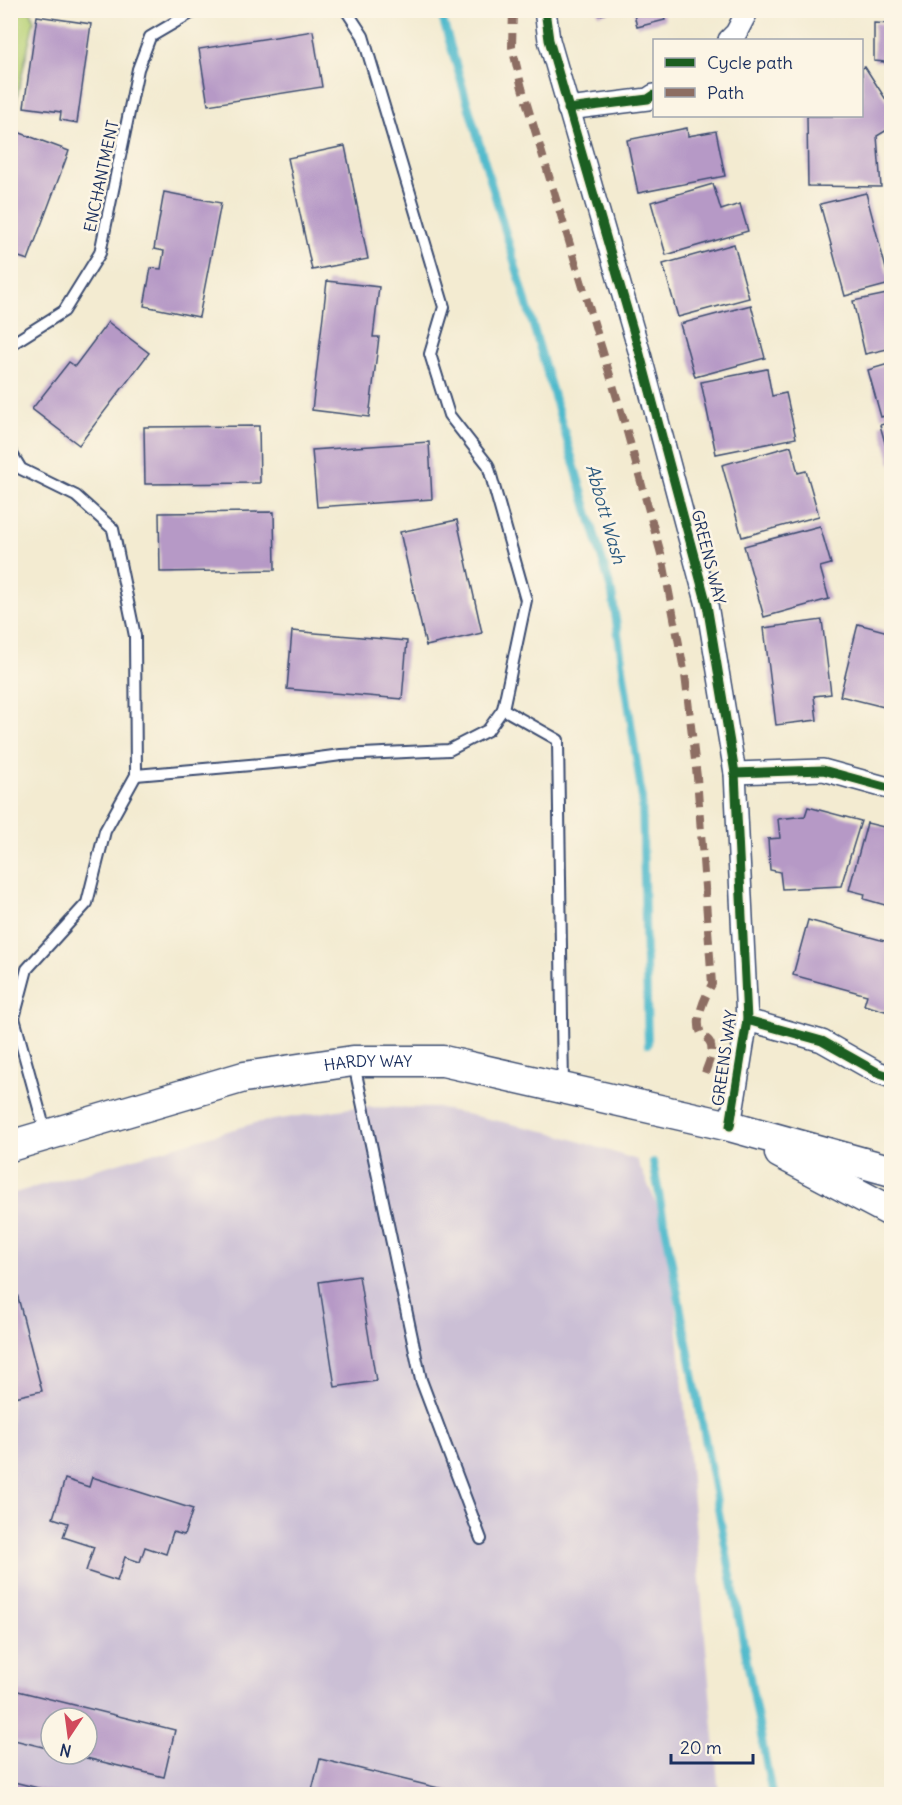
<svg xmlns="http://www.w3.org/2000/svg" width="902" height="1805" viewBox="0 0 902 1805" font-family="Delius,sans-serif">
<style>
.industrial{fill:#cbbfd5;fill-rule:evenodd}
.green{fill:#b7d176;stroke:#69806a;stroke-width:1.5}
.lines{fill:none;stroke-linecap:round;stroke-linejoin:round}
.stream{stroke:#4fbacc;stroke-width:8}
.building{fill:#b699c6}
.service-casing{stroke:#3b4b6f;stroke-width:14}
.minor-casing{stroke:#3b4b6f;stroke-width:24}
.secondary-casing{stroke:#3b4b6f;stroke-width:33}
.service{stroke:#fff;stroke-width:10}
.minor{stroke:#fff;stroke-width:21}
.secondary{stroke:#fff;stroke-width:30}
.quiet{stroke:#8d6e63;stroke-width:8;stroke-dasharray:15 8;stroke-linecap:butt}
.cycleway-casing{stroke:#fcf5e5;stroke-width:13}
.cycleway{stroke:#1b5e20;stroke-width:9}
.labels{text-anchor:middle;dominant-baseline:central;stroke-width:5;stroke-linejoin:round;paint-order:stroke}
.street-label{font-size:16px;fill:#1b2f5e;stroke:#fcf5e5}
.water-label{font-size:18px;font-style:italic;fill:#2b597f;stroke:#fcf5e5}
</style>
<rect width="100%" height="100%" fill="#fcf5e5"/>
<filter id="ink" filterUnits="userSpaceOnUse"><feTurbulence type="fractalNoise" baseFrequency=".0167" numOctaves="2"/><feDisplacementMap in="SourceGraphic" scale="12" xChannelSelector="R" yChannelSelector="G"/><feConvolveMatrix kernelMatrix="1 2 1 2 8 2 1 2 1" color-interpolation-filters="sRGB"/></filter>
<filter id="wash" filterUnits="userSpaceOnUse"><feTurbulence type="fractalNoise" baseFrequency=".008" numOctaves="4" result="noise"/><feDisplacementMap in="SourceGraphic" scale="24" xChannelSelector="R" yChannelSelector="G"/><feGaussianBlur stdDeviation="1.35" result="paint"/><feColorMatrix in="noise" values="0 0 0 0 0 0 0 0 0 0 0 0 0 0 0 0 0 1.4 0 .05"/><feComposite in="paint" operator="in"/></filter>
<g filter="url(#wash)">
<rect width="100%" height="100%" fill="#f3ebd1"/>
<path class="industrial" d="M 357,1107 L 438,1108 L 553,1133 L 637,1160 L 669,1232 L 719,1794 L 11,1794 L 11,1194 L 255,1123 ZM 51,1718 L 87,1718 L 87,1754 L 51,1754 Z"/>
<polygon class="green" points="11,10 31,11 34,21 11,123"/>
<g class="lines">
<g class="stream">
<polyline points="440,10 612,593 642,798 648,1044"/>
<polyline points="653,1162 772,1794"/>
</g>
</g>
<g id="blocks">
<g class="building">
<polygon points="597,10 614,10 614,11 599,15"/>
<polygon points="633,10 662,10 665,20 637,27"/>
<polygon points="37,16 91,24 77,123 60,120 61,112 24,107"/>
<polygon points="874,23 892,24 892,81 889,81 885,62 874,61"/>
<polygon points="313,31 322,87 208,105 199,49"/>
<polygon points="865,67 892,109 892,127 877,136 881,187 808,186 807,116 862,116 862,68"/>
<polygon points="687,128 688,136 716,131 725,176 638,193 627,140"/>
<polygon points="15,131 69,151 28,260 10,254 10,142"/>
<polygon points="345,146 368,259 312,270 288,158"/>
<polygon points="713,184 721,210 740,204 748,231 666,255 651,202"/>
<polygon points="164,192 221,203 199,317 144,306 151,268 161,269 164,251 154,249"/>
<polygon points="866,193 890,284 845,296 820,204"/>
<polygon points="734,244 749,298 678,317 663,264"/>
<polygon points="327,281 379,287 373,337 379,337 369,417 312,410"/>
<polygon points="892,293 892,348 865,354 853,301"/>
<polygon points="751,305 765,358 695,377 680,324"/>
<polygon points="108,322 149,353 79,445 32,409 69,362 75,366"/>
<polygon points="892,363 892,414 881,417 868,370"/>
<polygon points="767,369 772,396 786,393 796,438 716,454 701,382"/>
<polygon points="892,422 892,464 891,464 880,425"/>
<polygon points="259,426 260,483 145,484 144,427"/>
<polygon points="429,442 432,499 317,507 312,450"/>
<polygon points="791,446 798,473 806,471 819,516 742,537 722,465"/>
<polygon points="274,512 275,570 160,572 159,513"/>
<polygon points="457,520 482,633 426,646 400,532"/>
<polygon points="820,526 831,564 820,567 829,599 764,617 744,546"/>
<polygon points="822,620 831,694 814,696 817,720 776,725 764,628"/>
<polygon points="858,624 892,633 892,709 840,696"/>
<polygon points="292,631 407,641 402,699 287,689"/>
<polygon points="808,807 861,821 841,886 782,889 780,872 770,870 768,839 780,838 778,819 805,816"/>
<polygon points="867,823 892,829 892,907 864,899 865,894 849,890"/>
<polygon points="808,920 892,943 892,1004 889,1012 864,1005 867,995 793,975"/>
<polygon points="10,1266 42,1391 10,1398"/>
<polygon points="359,1276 376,1381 335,1387 319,1282"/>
<polygon points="92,1477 193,1509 184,1535 173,1532 166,1554 145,1547 140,1562 125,1557 117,1581 86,1571 94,1547 63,1537 68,1523 53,1518 65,1479 89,1487"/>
<polygon points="10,1689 175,1730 164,1777 74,1755 87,1754 87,1718 51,1718 51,1749 10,1739"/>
<polygon points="320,1759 463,1794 311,1794"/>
<polygon points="10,1781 62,1794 10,1794"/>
</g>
</g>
</g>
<g filter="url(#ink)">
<use href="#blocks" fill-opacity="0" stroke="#3b4b6f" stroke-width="1.5"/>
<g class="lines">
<g class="service-casing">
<g id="service">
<polyline points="10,345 64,311 100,253 138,69 150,37 191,13 204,10"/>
<polyline points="10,451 21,469 76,496 113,529 135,636 136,775 105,831 87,903 27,969 14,1018 46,1134"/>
<polyline points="503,709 558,740 563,1087"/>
<polyline points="136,775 296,761 341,755 449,750 488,730 503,709 526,600 488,465 449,415 430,354 444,307 363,36 346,10"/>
<polyline points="354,1064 421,1380 481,1539"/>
</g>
</g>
<g class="minor-casing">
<g id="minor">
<polyline points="545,10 549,40 640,354 707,605 735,773 747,1020 730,1126"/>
<polyline points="729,40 736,33 748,10"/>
<polyline points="568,109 648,99 654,95"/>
<polyline points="735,773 823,770 892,789"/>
<polyline points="747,1020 822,1041 877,1072 892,1077"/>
</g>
</g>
<g class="secondary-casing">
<g id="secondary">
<path id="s1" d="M 10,1146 L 244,1077 L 353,1061 L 443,1061 L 730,1126 L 892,1171"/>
<polyline points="780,1153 892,1212"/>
</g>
</g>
<use href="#service" class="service"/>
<use href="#minor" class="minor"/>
<use href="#secondary" class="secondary"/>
<path class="quiet" d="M 513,10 L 512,47 L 522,88 L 624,421 L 663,561 L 685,675 L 697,777 L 712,984 C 705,997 693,1021 702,1035 C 706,1039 710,1039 711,1045 C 713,1055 708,1064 705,1073"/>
<g class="cycleway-casing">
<g id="cycleway">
<polyline points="545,10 549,40 640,354 707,605 735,773 747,1020 730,1126"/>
<polyline points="568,109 648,99 654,95"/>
<polyline points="735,773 823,770 892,789"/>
<polyline points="747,1020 822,1041 877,1072 892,1077"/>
</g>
</g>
<use href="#cycleway" class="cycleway"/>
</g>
</g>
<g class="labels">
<g class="street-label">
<text transform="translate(101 176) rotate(-78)">ENCHANTMENT</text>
<text transform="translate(709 557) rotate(76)">GREENS WAY</text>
<text transform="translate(724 1058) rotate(-82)">GREENS WAY</text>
<text stroke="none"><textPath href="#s1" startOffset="369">HARDY WAY</textPath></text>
</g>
<g class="water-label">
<text transform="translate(606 514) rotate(74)">Abbott Wash</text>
</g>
</g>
<rect width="902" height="1805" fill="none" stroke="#fcf5e5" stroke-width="36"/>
<rect x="653" y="39" width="210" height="78" fill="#fcf5e5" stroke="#a2a6af" stroke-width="1.5"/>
<rect x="665" y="58" width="30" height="9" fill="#1b5e20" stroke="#a2a6af" stroke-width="1.5"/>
<text x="707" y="69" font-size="18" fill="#1b2f5e">Cycle path</text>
<rect x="665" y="88" width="30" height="9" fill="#8d6e63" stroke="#a2a6af" stroke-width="1.5"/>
<text x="707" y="99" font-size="18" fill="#1b2f5e">Path</text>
<g transform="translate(69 1736) rotate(193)"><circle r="28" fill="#fcf5e5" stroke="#a2a6af" stroke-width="1.5"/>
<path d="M0-4.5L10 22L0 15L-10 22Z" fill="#d1495b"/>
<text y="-9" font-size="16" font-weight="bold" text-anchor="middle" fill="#1b2f5e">N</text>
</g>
<path d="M671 1754v9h82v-9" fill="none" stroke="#1b2f5e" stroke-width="3"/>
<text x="680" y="1754" font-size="18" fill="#1b2f5e" stroke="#fcf5e5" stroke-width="4.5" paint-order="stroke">20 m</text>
</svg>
